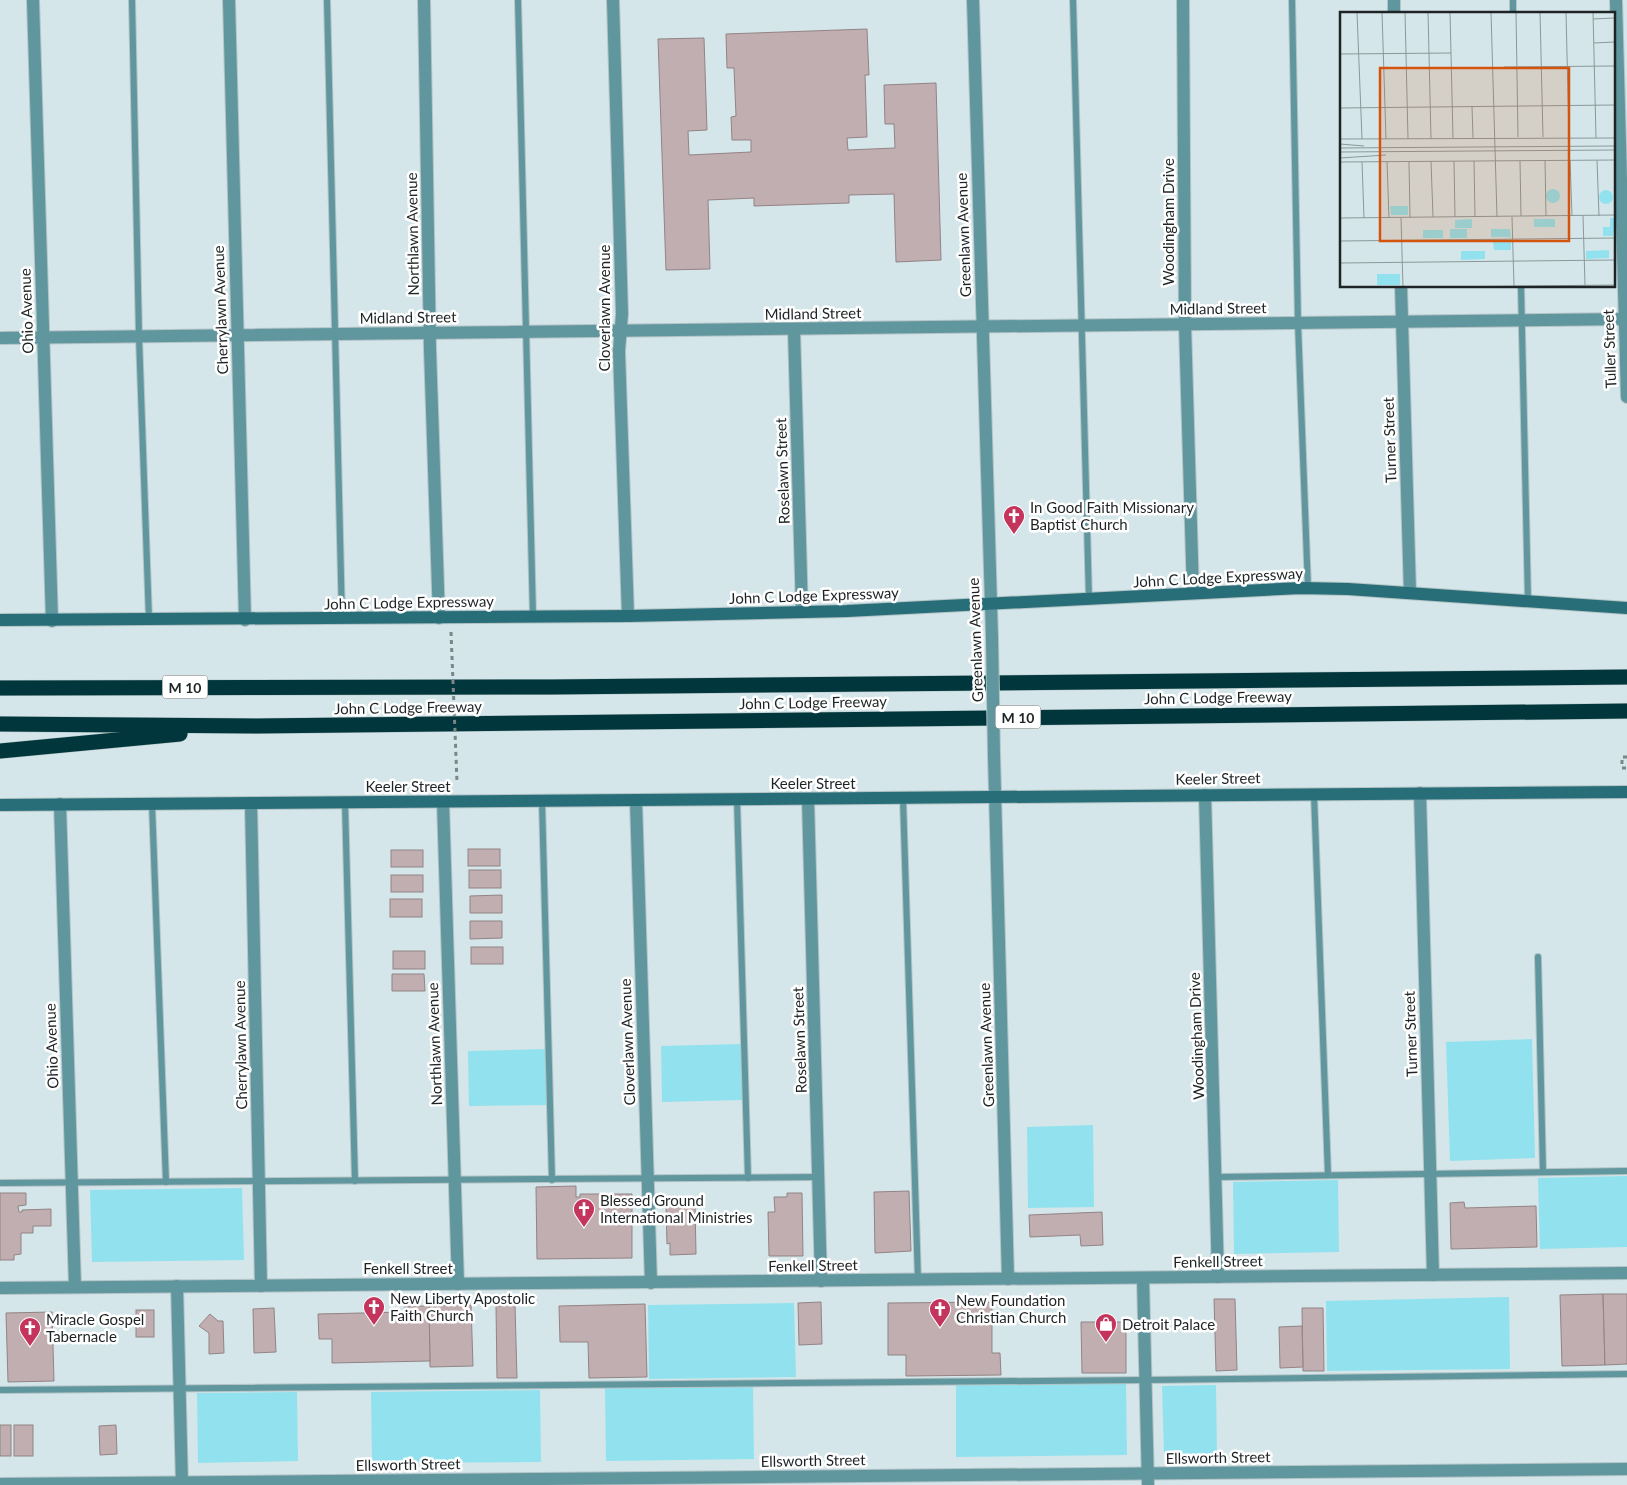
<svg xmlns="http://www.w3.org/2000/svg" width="1627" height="1485" viewBox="0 0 1627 1485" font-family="Lato,sans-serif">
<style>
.green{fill:#91e2ee}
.building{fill:#c0aeb1;stroke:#938385}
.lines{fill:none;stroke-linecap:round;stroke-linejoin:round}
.service-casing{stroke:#b3c3c6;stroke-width:8}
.minor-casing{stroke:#b3c3c6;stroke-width:14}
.tertiary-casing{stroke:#b3c3c6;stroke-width:14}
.secondary-casing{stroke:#b3c3c6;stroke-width:14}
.motorway-casing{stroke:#b3c3c6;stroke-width:16}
.path{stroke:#7a8688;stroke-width:3;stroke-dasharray:4 4;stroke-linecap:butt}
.service{stroke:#60969e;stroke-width:6}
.minor{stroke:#60969e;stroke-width:12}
.tertiary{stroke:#60969e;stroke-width:12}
.secondary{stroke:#286e78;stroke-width:12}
.motorway{stroke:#01363c;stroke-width:15}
.tertiary-bridge-casing{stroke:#b3c3c6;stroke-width:14;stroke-linecap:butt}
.path-bridge{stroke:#7a8688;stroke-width:3;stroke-dasharray:4 4;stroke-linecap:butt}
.tertiary-bridge{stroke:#60969e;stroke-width:12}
.labels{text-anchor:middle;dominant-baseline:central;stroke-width:5;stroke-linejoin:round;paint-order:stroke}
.shield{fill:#fff;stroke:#626666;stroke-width:1}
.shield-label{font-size:14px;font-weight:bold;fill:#1e2425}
.street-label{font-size:15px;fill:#1e2425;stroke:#fff}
.poi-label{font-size:15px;fill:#1e2425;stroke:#fff;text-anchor:start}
.inset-road{fill:none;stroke:#8b989b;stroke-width:1}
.view{fill:#d4540e;fill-opacity:0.15;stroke:#d4540e;stroke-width:2.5}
.inset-edge{fill:none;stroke:#1e2425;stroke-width:2.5}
</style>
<rect width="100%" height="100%" fill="#d4e6e9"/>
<g class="green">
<polygon points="1532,1039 1535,1158 1450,1161 1446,1042"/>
<polygon points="741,1044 743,1100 662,1102 661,1046"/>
<polygon points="549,1049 550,1105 469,1106 468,1051"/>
<polygon points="1093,1125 1094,1207 1028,1208 1027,1127"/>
<polygon points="1627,1176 1627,1247 1540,1249 1538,1178"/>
<polygon points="1338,1180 1339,1252 1234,1254 1233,1182"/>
<polygon points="242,1188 244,1260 92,1262 90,1190"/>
<polygon points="1509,1297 1510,1369 1327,1371 1326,1301"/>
<polygon points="794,1303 796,1377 649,1379 648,1305"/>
<polygon points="1126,1382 1127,1455 956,1457 956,1384"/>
<polygon points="1216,1385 1217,1454 1164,1455 1162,1386"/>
<polygon points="753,1386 754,1459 606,1461 605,1388"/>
<polygon points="540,1390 541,1462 372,1463 371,1392"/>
<polygon points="297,1392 298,1461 198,1463 197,1393"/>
</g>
<g class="building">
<polygon points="867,29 869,75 865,75 867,137 847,138 848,150 895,148 894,124 885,124 884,85 936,83 941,260 896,262 894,194 849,195 849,203 754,206 754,198 708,200 710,269 666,270 658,39 704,38 707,130 688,131 689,155 751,152 751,140 732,140 731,117 736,116 734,68 727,68 726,34"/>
<rect x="468" y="849" width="32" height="17"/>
<rect x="391" y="850" width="32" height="17"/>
<rect x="469" y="870" width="32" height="18"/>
<rect x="391" y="875" width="32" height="17"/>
<polygon points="502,895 502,913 470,913 470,896"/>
<rect x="390" y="899" width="32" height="18"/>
<polygon points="470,921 502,921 502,938 470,939"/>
<rect x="471" y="947" width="32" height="17"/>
<rect x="393" y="951" width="32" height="18"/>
<polygon points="392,974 424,974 425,991 392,991"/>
<polygon points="576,1186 576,1197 580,1197 580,1194 632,1194 632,1258 537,1259 536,1187"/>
<polygon points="909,1191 911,1251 875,1253 874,1192"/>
<polygon points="0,1193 26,1193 26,1205 18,1206 19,1212 22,1212 22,1210 51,1209 51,1226 33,1226 33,1233 21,1233 21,1254 14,1255 14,1260 0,1260"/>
<polygon points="787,1193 802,1193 803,1256 769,1256 768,1212 775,1212 774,1197 787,1197"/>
<polygon points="1464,1202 1465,1208 1536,1206 1537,1247 1451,1249 1450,1203"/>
<polygon points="695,1204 696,1254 670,1255 670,1243 667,1244 666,1205"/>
<polygon points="1102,1212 1103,1245 1081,1246 1080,1235 1030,1237 1029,1215"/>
<polygon points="1603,1294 1605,1365 1562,1366 1560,1295"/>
<polygon points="1603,1294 1627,1294 1627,1364 1605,1365"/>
<polygon points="1214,1299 1235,1299 1237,1370 1216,1371"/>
<polygon points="821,1302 822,1344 799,1345 798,1303"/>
<polygon points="992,1302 992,1353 1000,1353 1001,1375 906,1376 906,1355 888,1355 888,1303"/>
<polygon points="645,1304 647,1377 589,1378 588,1342 560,1342 559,1306"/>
<polygon points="471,1305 473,1366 430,1367 429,1306"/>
<polygon points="515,1305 517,1378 497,1378 496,1306"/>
<polygon points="405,1306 429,1306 430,1361 332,1363 332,1339 319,1339 318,1314 405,1312"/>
<polygon points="274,1308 276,1352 254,1353 253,1309"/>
<polygon points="1302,1308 1323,1308 1324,1371 1303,1371"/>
<rect x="136" y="1310" width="18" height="27"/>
<polygon points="52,1312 54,1381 8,1382 6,1313"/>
<polygon points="210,1314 218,1321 223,1321 224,1353 209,1354 209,1333 199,1326"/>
<polygon points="1081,1322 1126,1322 1126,1373 1082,1373"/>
<polygon points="1302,1326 1303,1367 1280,1368 1279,1327"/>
<rect x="0" y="1425" width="11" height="31"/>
<rect x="14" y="1425" width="19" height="31"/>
<polygon points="116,1425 117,1454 100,1455 99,1426"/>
</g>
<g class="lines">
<g class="service-casing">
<g id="service">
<polyline points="132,0 139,337 149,620"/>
<polyline points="327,0 342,619"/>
<polyline points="518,0 533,617"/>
<polyline points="1073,0 1089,600"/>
<polyline points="1292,0 1298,324 1308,588"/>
<polyline points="1513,0 1513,14"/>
<polyline points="1521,286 1528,601"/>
<polyline points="1314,794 1328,1175"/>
<polyline points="903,798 918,1280"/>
<polyline points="737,800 748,1178"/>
<polyline points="542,801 552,1180"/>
<polyline points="345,803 355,1181"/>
<polyline points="152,804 166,1182"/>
<polyline points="1538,957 1543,1172"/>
<polyline points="1217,1177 1627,1171"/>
<polyline points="0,1183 819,1177"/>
<polyline points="0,1390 1145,1380 1627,1374"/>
</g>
</g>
<g class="minor-casing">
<g id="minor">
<polyline points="33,0 52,621"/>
<polyline points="229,0 245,620"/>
<polyline points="424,0 430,349 439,618"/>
<polyline points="613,0 622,314 619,351 628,616"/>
<polyline points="1183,0 1185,325 1193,593"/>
<polyline points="1394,0 1394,14"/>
<polyline points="1616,0 1627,397"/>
<polyline points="1401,286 1410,593"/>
<polyline points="794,330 802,612"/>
<polyline points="0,338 1627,319"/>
<polyline points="1420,793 1433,1275"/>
<polyline points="1205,795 1218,1277"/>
<polyline points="808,799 821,1281"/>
<polyline points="636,801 651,1283"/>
<polyline points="443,802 458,1284"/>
<polyline points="251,803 261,1286"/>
<polyline points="60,804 75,1287"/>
<polyline points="1143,1278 1148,1485"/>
<polyline points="177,1286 182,1485"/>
<polyline points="0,1484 1627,1469"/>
</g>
</g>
<g class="tertiary-casing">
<g id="tertiary">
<polyline points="973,0 992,638"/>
<polyline points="994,755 1008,1279"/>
<polyline points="0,1288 1627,1273"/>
</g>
</g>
<g class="secondary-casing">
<g id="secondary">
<polyline points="0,620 628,616 847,611 1301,588 1348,589 1627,608"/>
<polyline points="0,805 1627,792"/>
</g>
</g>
<g class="motorway-casing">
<g id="motorway">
<polyline points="0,688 551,687 1627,677"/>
<polyline points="0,724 257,726 1627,711"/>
<polyline points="0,751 180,734"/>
</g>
</g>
<polyline class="path" points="1627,757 1622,757 1622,768 1627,768"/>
<use href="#service" class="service"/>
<use href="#minor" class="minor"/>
<use href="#tertiary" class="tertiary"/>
<use href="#secondary" class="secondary"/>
<use href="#motorway" class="motorway"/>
<g class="tertiary-bridge-casing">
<polyline id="tertiary-bridge" points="992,638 994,755"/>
</g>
<polyline class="path-bridge" points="451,632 457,782"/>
<use href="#tertiary-bridge" class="tertiary-bridge"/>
</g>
<defs>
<g id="church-pin" transform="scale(1.125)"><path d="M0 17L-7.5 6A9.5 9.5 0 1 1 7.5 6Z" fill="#c4355d" stroke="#fff"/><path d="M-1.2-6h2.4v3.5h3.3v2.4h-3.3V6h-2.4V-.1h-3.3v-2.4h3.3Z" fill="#fff"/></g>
<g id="shop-pin" transform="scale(1.125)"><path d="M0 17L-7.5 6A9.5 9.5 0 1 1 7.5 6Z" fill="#c4355d" stroke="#fff"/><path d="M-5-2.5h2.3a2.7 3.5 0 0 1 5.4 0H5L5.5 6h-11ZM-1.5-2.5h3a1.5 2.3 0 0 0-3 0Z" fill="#fff"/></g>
</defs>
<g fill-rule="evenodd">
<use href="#church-pin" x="1014" y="516"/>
<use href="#church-pin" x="584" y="1209"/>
<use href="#church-pin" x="374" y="1307"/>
<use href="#church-pin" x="940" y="1309"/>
<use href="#shop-pin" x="1106" y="1324"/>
<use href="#church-pin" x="30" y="1328"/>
</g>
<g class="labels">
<g class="shield">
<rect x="162.5" y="675.5" width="45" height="23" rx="4"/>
<rect x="995.5" y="705.5" width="45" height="23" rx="4"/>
</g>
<g class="shield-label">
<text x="185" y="687">M 10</text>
<text x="1018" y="717">M 10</text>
</g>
<g class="street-label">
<text transform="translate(1168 222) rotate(-90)">Woodingham Drive</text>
<text transform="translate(412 234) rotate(-91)">Northlawn Avenue</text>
<text transform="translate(963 235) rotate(-92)">Greenlawn Avenue</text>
<text transform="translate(604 308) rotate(-90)">Cloverlawn Avenue</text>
<text transform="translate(1218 308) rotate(-1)">Midland Street</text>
<text transform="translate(220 310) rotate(-92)">Cherrylawn Avenue</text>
<text transform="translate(26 311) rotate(-92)">Ohio Avenue</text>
<text transform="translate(813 313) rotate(-1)">Midland Street</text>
<text transform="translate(408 317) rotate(-1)">Midland Street</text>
<text transform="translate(1609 349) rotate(-92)">Tuller Street</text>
<text transform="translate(1389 440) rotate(-92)">Turner Street</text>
<text transform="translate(782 471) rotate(-92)">Roselawn Street</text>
<text transform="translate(1218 577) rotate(-3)">John C Lodge Expressway</text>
<text transform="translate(814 595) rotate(-2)">John C Lodge Expressway</text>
<text transform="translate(409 602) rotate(-1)">John C Lodge Expressway</text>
<text transform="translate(975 640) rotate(-92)">Greenlawn Avenue</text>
<text transform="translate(1218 697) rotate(-1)">John C Lodge Freeway</text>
<text transform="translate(813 702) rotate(-1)">John C Lodge Freeway</text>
<text transform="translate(408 707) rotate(-1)">John C Lodge Freeway</text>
<text transform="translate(1218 778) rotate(-1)">Keeler Street</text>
<text x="813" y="783">Keeler Street</text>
<text x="408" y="786">Keeler Street</text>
<text transform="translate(1410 1034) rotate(-92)">Turner Street</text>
<text transform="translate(1196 1036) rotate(-92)">Woodingham Drive</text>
<text transform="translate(799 1040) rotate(-92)">Roselawn Street</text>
<text transform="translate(627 1042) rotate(-92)">Cloverlawn Avenue</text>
<text transform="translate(434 1044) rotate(-92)">Northlawn Avenue</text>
<text transform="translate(240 1045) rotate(-91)">Cherrylawn Avenue</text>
<text transform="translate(986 1045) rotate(-92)">Greenlawn Avenue</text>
<text transform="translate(51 1046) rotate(-92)">Ohio Avenue</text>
<text transform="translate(1218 1261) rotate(-1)">Fenkell Street</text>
<text transform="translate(813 1265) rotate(-1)">Fenkell Street</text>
<text x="408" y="1268">Fenkell Street</text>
<text transform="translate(1218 1457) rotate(-1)">Ellsworth Street</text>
<text transform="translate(813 1460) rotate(-1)">Ellsworth Street</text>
<text transform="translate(408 1464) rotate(-1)">Ellsworth Street</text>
</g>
<g class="poi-label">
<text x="1030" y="507">In Good Faith Missionary<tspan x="1030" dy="17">Baptist Church</tspan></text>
<text x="600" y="1200">Blessed Ground<tspan x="600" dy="17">International Ministries</tspan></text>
<text x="390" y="1298">New Liberty Apostolic<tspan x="390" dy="17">Faith Church</tspan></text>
<text x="956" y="1300">New Foundation<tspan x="956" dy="17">Christian Church</tspan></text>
<text x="46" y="1319">Miracle Gospel<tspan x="46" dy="17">Tabernacle</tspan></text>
<text x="1122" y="1324">Detroit Palace</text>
</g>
</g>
<g transform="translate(1340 12)">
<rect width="275" height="275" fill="#d4e6e9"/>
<path d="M206 184a7 7 0 1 1 14 0a7 7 0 1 1-14 0ZM259 185a7 7 0 1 1 14 0a7 7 0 1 1-14 0ZM 50,194 L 68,194 L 68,203 L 51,203 ZM 270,206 L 275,206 L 273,224 L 263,224 L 263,215 L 270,215 ZM 132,207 L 132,216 L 115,216 L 115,208 ZM 194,207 L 215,207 L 215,215 L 194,215 ZM 110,217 L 127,217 L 127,226 L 110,226 ZM 151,217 L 170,217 L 171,225 L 151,225 ZM 83,218 L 103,218 L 103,226 L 83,226 ZM 171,229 L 171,238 L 154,238 L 153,230 ZM 269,238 L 269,246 L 246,247 L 246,239 ZM 121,239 L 145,239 L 145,247 L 121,248 ZM 37,262 L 60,262 L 60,273 L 37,273 Z" fill="#91e2ee"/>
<path class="inset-road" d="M 17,0 L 22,127M 42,0 L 46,127M 65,0 L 68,127M 88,0 L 91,127M 110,0 L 113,126M 151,0 L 157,205M 176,0 L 178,125M 200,0 L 203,125M 226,0 L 229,126M 253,0 L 256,126M 253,7 L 274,6M 254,31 L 274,30M 0,42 L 111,41M 164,55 L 275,54M 132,95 L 133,126M 0,96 L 275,93M 0,127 L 275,126M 0,132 L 24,134M 0,136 L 275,134M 0,140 L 275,138M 0,146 L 46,143M 205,148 L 206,204M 230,148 L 232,204M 257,148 L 259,204M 91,149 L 93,205M 114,149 L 115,205M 134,149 L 135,205M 180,149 L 181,204M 0,150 L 275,148M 22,150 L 24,206M 47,150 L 49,206M 69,150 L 70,205M 243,204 L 245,273M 172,205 L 174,274M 0,206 L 275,203M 61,206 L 63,275M 0,229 L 275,226M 0,251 L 275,248M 100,275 L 275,273"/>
<path class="view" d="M 40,56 L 229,56 L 229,229 L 40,229 Z"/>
<rect width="275" height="275" class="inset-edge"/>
</g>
</svg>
